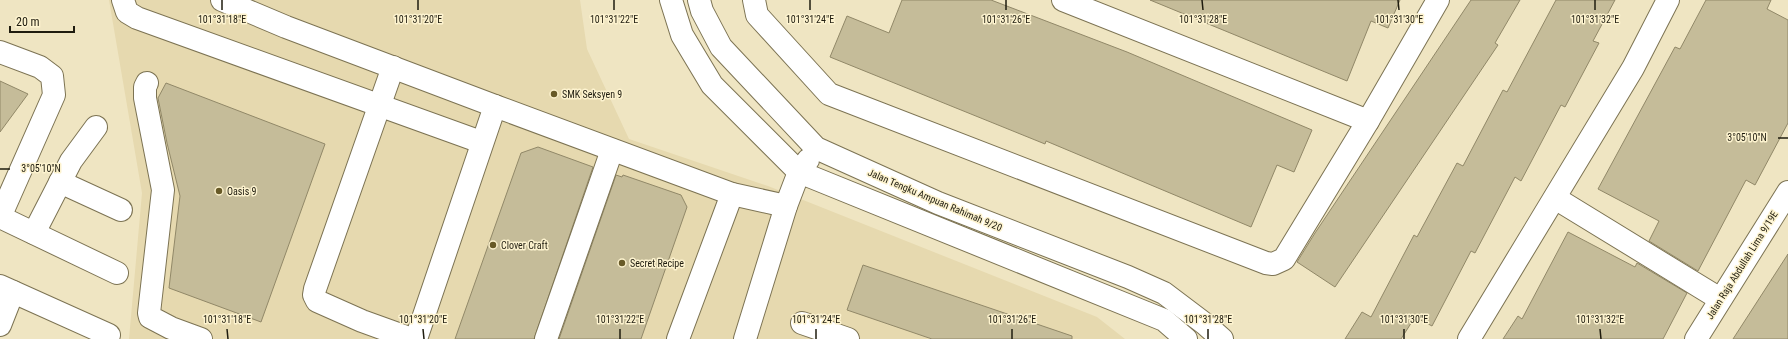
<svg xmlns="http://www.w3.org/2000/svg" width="1788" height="339" viewBox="0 0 1788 339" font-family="'Roboto Condensed',sans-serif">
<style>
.built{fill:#e6d9af}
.building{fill:#c5bc99;stroke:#918868}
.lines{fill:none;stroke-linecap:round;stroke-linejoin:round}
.minor-casing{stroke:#7c7353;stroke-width:24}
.minor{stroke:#fff;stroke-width:22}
.ticks{fill:none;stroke:#1f1c0f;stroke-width:1.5}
.poi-dot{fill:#685a27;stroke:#fdf3cf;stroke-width:1.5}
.labels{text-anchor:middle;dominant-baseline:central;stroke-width:3;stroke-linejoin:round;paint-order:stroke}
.poi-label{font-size:10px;fill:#1f1c0f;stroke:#fdf3cf;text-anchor:start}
.street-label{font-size:10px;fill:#1f1c0f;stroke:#fdf3cf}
.ticks-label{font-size:10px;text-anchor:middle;fill:#1f1c0f;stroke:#fdf3cf;stroke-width:3;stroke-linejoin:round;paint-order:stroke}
</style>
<rect width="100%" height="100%" fill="#efe5c2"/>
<polygon class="built" points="109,0 580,0 587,49 629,139 768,186 1097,317 1125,339 129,339 142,193"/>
<g class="building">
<polygon points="902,0 991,0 1127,52 1312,130 1294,172 1277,165 1251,227 1046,141 1045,144 830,57 847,16 889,33"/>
<polygon points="1150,0 1400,0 1388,28 1371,21 1347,81"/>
<polygon points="1471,0 1520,0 1495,43 1498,45 1335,287 1297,262 1315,233"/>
<polygon points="1556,0 1615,0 1593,41 1599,43 1565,107 1561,105 1521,181 1515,177 1475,253 1471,251 1432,326 1415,317 1401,339 1345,339 1362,312 1371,317 1414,235 1417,237 1457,163 1463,166 1503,90 1507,92"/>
<polygon points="1706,0 1771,0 1767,9 1788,20 1788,123 1755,185 1746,180 1698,271 1649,241 1659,221 1598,189 1675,47 1680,49"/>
<polygon points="0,81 28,94 0,132"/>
<polygon points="166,83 325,144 261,322 169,288 180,196 167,143 158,98"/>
<polygon points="538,147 593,167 534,339 455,339 521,153"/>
<polygon points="616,175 622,177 623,175 681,195 687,207 641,339 559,339"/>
<polygon points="1568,232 1635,267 1637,263 1687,293 1663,339 1503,339 1518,316 1522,319"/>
<polygon points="1788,254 1788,339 1733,339"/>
<polygon points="863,265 1072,336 1072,339 932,339 847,310"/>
</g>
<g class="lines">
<g class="minor-casing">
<g id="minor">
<polyline points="123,0 127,12 137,18 481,142"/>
<polyline points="222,0 286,27 495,106"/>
<polyline points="671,0 682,35 712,85 799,172 1164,320 1186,339"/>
<polyline points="699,0 702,11 721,47 816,148 938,203 1128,277 1164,293 1205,324 1222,339"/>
<polyline points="754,0 757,15 829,94 1266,263 1273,264 1284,259 1368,121 1438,0"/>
<polyline points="1063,0 1368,121"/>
<polyline points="0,52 40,67 52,76 54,95 0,217"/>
<polyline points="393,67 315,289 314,295 317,301 362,321 412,339"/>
<polyline points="147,83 145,87 145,98 163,190 149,313 150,317 171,328 201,339"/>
<polyline points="60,182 121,210"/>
<polyline points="1555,198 1720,299"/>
<polyline points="0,217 117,273"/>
<polyline points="34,233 71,161 96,127"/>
<polyline points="0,286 109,335"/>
<polyline points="802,323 848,339"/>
<polyline points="0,325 13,292"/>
<polyline points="416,339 495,106 732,194 786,206"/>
<polyline points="546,339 612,150"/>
<polyline points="678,339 732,194"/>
<polyline points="745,339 786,206 799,172 808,160"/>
<polyline points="1469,339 1633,68 1668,0"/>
<polyline points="1696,339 1788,192"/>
</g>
</g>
<use href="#minor" class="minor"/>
</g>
<path class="ticks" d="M 222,0 L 222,10M 418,0 L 418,10M 614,0 L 614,10M 810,0 L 810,10M 1006,0 L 1006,10M 1202,0 L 1203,10M 1398,0 L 1399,10M 1595,0 L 1595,10M 1778,138 L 1788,138M 0,169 L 10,169M 227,329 L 228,339M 423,329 L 424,339M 620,329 L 620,339M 816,329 L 816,339M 1012,329 L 1012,339M 1208,329 L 1208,339M 1404,329 L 1404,339M 1600,329 L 1601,339"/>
<g class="poi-dot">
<circle cx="554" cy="94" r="4"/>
<circle cx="219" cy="191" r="4"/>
<circle cx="493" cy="245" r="4"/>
<circle cx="622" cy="263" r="4"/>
</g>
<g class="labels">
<g class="poi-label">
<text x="562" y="94">SMK Seksyen 9</text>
<text x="227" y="191">Oasis 9</text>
<text x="501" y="245">Clover Craft</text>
<text x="630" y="263">Secret Recipe</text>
</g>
<g class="street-label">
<text transform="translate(935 200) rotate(23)">Jalan Tengku Ampuan Rahimah 9/20</text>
<text transform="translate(1742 265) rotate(-58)">Jalan Raja Abdullah Lima 9/19E</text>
</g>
</g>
<g class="ticks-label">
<text x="222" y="23">101°31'18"E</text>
<text x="418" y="23">101°31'20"E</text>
<text x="614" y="23">101°31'22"E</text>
<text x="810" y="23">101°31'24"E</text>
<text x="1006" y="23">101°31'26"E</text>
<text x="1203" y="23">101°31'28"E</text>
<text x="1399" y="23">101°31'30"E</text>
<text x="1595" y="23">101°31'32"E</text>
<text x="1747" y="141">3°05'10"N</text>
<text x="41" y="172">3°05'10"N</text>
<text x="227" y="323">101°31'18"E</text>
<text x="423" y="323">101°31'20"E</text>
<text x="620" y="323">101°31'22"E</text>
<text x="816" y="323">101°31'24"E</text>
<text x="1012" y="323">101°31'26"E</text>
<text x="1208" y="323">101°31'28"E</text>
<text x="1404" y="323">101°31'30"E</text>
<text x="1600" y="323">101°31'32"E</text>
</g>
<path d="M10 26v6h64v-6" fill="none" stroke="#1f1c0f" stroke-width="2"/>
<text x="16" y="26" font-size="12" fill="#1f1c0f" stroke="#fdf3cf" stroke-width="3" paint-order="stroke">20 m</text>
</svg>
